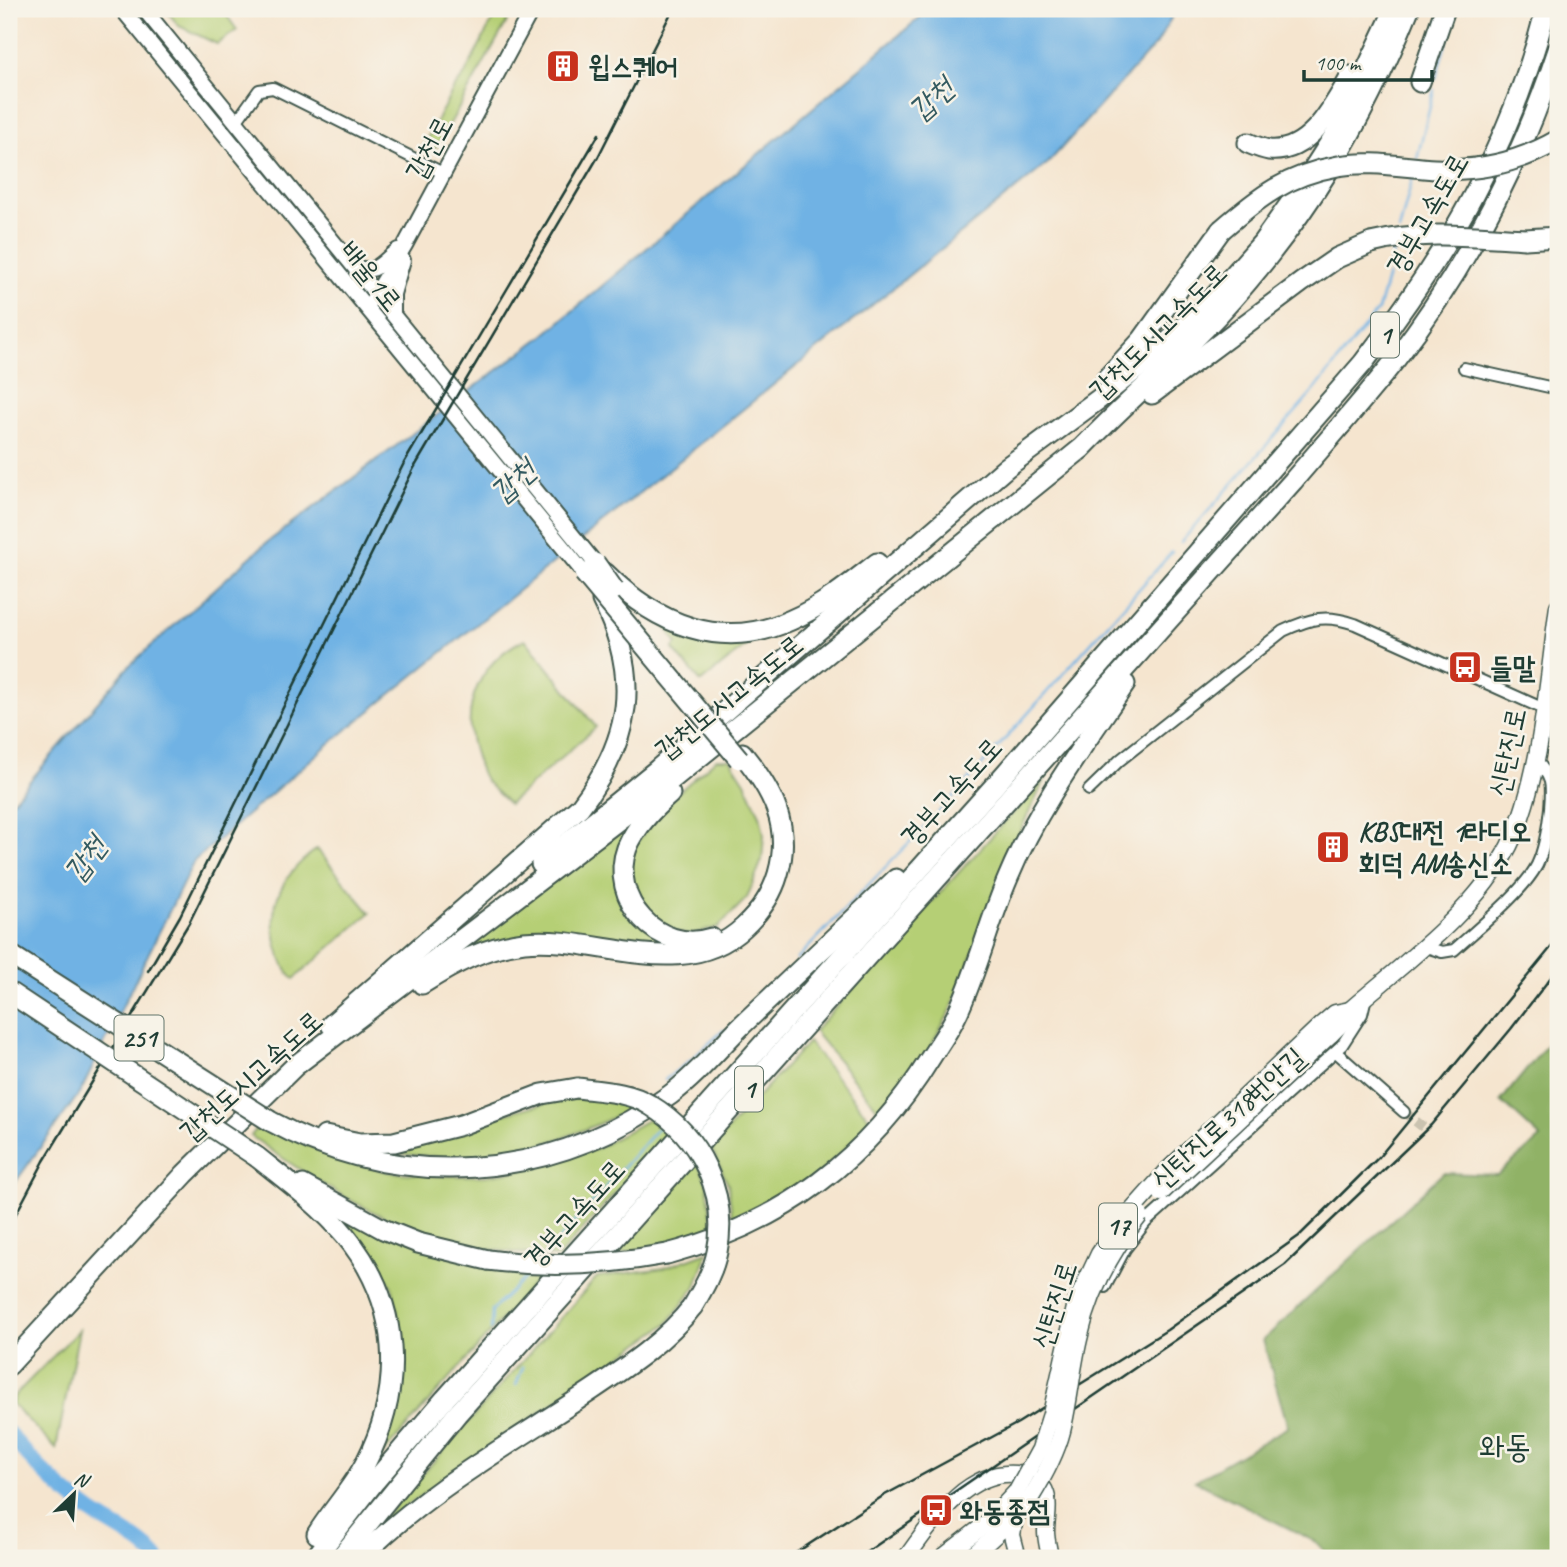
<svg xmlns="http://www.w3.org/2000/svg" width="1567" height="1567" viewBox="0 0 1567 1567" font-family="Caveat,'Poor Story',sans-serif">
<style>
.green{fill:#b5cf74;stroke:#6a8654;stroke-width:2}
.forest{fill:#90b266;stroke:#58784d;stroke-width:2}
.water{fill:#6fb2e4;stroke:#47788c;stroke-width:2}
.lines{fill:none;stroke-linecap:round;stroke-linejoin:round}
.stream{stroke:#6fb2e4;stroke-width:2.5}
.river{stroke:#6fb2e4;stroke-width:16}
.street-tunnel{stroke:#cac3b0;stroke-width:10;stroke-dasharray:10 5;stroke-linecap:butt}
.street-casing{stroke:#3f564b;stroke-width:14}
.secondary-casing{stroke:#3f564b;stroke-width:18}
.primary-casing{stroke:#3f564b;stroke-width:19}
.highway-casing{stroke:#3f564b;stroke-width:23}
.street{stroke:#fff;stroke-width:10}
.secondary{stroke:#fff;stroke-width:14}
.primary{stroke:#fff;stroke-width:16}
.highway{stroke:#fff;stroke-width:19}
.rail{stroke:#1f3d34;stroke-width:2.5}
.primary-bridge-casing{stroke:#3f564b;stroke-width:19;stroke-linecap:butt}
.highway-bridge-casing{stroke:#3f564b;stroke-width:23;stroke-linecap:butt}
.primary-bridge{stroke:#fff;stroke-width:16}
.highway-bridge{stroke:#fff;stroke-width:19}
.labels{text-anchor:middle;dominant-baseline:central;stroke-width:5;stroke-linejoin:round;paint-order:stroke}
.shield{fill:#f7f3e8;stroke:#60746a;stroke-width:2}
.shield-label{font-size:26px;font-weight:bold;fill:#1f3d34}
.poi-label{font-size:28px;font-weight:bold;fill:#1f3d34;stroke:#f7f3e8;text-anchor:start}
.street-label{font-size:28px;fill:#1f3d34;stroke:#f7f3e8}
.water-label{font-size:30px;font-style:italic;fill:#335a60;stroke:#f7f3e8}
.quarter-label{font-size:32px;fill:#1f3d34;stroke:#f7f3e8}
</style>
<rect width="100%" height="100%" fill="#f7f3e8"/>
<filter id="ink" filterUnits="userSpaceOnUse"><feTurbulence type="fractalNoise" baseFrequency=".0143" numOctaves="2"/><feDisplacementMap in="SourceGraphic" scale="14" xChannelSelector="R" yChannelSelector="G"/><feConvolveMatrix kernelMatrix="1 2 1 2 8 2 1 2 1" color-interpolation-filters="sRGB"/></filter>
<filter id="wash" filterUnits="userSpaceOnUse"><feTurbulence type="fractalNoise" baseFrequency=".00686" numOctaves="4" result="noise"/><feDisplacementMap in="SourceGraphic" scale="28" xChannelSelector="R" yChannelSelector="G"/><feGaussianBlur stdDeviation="1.57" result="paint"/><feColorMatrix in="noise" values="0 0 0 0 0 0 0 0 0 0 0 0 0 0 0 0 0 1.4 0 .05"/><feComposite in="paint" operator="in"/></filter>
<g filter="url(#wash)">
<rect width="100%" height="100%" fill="#f5e5cf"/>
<g class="green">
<polygon points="165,9 222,9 237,30 217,44 179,26"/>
<polygon points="498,9 514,9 437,147 428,149 423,146 454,88 464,76"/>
<polygon points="664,624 757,637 701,682 673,649 677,644"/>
<path d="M 525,639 L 596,727 L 509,804 C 502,796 493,790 486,781 C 480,774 477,760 474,751 C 460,703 482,660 525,639 Z"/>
<polygon points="716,759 730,759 745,782 760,815 764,834 762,860 747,898 718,927 690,935 661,929 639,911 628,881 630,852 663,806"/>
<polygon points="1046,777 1022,827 951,1010 927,1053 881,1113 814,1031"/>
<polygon points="641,815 623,887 672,949 556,934 452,957"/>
<path d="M 317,849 L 370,913 L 294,979 C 286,973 284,965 280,956 C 264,911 279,876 317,849 Z"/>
<polygon points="808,1042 872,1122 822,1172 769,1207 733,1223 728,1184 711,1148"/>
<path d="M 598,1097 L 638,1106 C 540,1153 473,1169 365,1148 L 558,1100 Z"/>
<path d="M 656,1115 L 674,1127 L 558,1257 C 521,1253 482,1250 446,1240 C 375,1220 311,1179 251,1136 L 260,1124 L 347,1162 L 390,1172 L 436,1176 L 485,1176 L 537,1167 L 598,1148 Z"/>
<polygon points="698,1162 707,1184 713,1231 665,1247 614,1254"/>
<polygon points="334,1211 478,1265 542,1274 380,1457 400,1396 404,1346 393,1289 373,1253"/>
<polygon points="708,1252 696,1286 667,1324 402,1509 364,1543 374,1529 597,1277 664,1268"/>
<polygon points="79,1330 56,1449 12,1404 15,1395"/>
</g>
<polygon class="forest" points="1558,1031 1558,1558 1331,1558 1316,1542 1195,1481 1288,1427 1263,1340 1443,1173 1497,1175 1541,1138 1501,1101"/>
<polygon class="water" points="930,9 1176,9 1158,42 1048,163 330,743 194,861 81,1091 9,1191 9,805 130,665 265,544 543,336"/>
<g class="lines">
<g class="stream">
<polyline points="1436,78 1455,9"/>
<polyline points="1417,159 1434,90"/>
<polyline points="1399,231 1413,176"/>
<polyline points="1389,268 1394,247"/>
<polyline points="1181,542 1314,391 1378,310 1388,275"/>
<polyline points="797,959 956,794 1172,552"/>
<polyline points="665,1080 693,1058 724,1030"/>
<polyline points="546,1255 662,1123"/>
<polyline points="491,1330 492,1310 530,1273"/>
<polyline points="516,1385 523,1367"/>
</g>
<path class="river" d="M 9,1434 C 34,1464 59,1489 91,1512 C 113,1527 139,1538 157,1558"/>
</g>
</g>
<g filter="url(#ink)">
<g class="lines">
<polyline class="street-tunnel" points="1404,1112 1423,1127"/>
<g class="street-casing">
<g id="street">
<polyline points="236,122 259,90 273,88 443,173"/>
<polyline points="1464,368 1558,389"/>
<path d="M 1089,790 L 1120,760 L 1283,631 C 1311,618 1326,614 1355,624 L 1544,709 L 1558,702"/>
<path d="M 1423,946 L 1442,952 L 1454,950 C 1477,929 1524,891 1537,865 C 1545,848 1548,827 1550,808 C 1552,785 1553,777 1535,760"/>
<polyline points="1336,1052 1404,1112"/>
<polyline points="1068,1274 1105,1287 1125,1249 1146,1222 1342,1045 1362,1014 1366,997"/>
</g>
</g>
<g class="secondary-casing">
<g id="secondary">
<polyline points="122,9 584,573"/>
<polyline points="144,9 595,563"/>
<path d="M 355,267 C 378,275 381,262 398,250"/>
<polyline points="373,299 405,245 532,9"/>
<polyline points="393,314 393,294 403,260"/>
</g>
</g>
<g class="primary-casing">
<g id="primary">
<polyline points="1321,1025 1335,1013 1350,1010"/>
<path d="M 1330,1035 L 1343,1022 L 1350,1010 C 1404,963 1476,911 1509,846 C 1541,781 1548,679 1558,606"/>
<polyline points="1015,1517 1012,1535 1018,1558"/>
<path d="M 906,1558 C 932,1522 970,1465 1022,1475 C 1032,1476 1043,1484 1046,1494 C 1050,1506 1046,1519 1046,1532 C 1046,1540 1049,1550 1050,1558"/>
<polyline points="942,1558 988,1522 1017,1491"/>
<polyline points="970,1558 1015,1517 1030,1499"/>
</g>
</g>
<g class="highway-casing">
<g id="highway">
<polyline points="1420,82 1445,9"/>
<path d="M 1248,143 C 1255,146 1262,149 1269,150 C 1310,154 1334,105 1351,76"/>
<polyline points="1525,239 1558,237"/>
<polyline points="1107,378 1142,340 1221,230"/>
<polyline points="1152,394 1302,282 1337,258 1371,243"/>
<path d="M 605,573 C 656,624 721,652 791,620 C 823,606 850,584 877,563"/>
<path d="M 670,794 C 653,809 636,826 627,848 C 608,899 659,955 711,938"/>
<polyline points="541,864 658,769 1007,467 1099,399 1154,355 1207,305 1262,243 1299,191 1338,130 1395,9"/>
<path d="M 422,984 C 455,963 485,947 524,942 C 596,934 683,985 744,927 C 760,912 772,895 778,874 C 792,826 772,790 742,753"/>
<path d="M 331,1025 L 580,807 C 632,739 641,677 602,600"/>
<path d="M 270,1121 C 400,1192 550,1182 670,1095 C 697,1075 718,1049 742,1025 C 793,976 845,928 896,879"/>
<polyline points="325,1136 360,1143 394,1142 461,1125 542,1094 577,1088"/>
<path d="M 257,1157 C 287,1181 320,1205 345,1235 C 401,1303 405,1387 365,1464 C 352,1489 332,1510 317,1534"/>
<polyline points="303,1185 383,1229 418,1243 488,1260"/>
<path d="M 667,1254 C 783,1223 868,1160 931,1057 C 940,1043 951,1028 958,1012 C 978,969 989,922 1008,878 C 1037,808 1083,746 1125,684"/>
<path d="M 9,1365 L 185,1174 L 295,1066 L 671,780 L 1082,448 C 1126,402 1175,361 1219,314 C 1305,221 1362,125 1409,9"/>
<path d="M 315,1558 L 375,1481 L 445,1399 L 997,783 L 1363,363 C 1447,254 1512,143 1546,9"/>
<path d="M 340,1558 L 457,1414 L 1293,481 C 1327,441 1363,401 1396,359 C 1468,265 1521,162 1558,50"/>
<path d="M 360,1558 C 423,1494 502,1449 577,1400 C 617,1373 663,1345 693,1306"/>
</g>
</g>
<use href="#street" class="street"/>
<use href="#secondary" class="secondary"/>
<use href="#primary" class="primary"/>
<use href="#highway" class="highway"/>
<g class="rail">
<polyline points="148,971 180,916 404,463 599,134"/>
<polyline points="9,1227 44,1161 189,923 414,468 598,157 673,9"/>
<polyline points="788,1558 883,1496 1018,1423 1167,1330 1299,1236 1379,1157 1558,939"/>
<polyline points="858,1558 1285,1265 1431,1125 1511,1029 1558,968"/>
</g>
<g class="primary-bridge-casing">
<g id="primary-bridge">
<polyline points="1161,1193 1330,1035"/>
<polyline points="1017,1491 1040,1449 1051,1414 1076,1303 1099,1254 1119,1225 1169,1169 1321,1025"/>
<path d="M 1030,1499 C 1043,1478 1056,1455 1062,1431 C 1070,1399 1072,1366 1080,1335 C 1090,1291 1112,1250 1140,1215"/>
</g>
</g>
<g class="highway-bridge-casing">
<g id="highway-bridge">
<path d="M 1221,230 C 1259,197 1287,175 1338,166 C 1369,160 1403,167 1434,169 C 1479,172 1520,162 1558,140"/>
<path d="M 1371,243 C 1422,230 1473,236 1525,239"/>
<polyline points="595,563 614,590"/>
<polyline points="584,573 739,759"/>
<polyline points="9,954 270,1121"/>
<polyline points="9,992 257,1157"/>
<path d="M 577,1088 C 601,1091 630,1092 650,1105 C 700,1135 729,1195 717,1252 C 713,1272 703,1289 693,1306"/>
<path d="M 488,1260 C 549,1268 607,1265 667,1254"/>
</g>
</g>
<use href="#primary-bridge" class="primary-bridge"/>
<use href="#highway-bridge" class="highway-bridge"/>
</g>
</g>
<defs>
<g id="building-square" transform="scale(1.75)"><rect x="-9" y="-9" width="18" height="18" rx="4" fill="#c8321e" stroke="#f7f3e8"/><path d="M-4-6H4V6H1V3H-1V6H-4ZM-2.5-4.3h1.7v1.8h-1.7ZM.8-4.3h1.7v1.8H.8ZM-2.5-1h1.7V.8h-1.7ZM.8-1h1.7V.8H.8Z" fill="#fff"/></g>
<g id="bus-square" transform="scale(1.75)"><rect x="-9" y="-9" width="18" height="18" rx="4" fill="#c8321e" stroke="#f7f3e8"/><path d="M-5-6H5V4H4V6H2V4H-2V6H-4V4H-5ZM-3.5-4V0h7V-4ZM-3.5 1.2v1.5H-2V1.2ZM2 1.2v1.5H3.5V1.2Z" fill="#fff"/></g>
</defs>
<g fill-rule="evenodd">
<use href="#building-square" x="563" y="66"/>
<use href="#bus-square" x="1465" y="667"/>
<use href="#building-square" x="1333" y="847"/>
<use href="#bus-square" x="936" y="1510"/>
</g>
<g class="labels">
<g class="shield">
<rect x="1371" y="312.5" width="28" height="45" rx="5"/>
<rect x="114.5" y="1015.5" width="49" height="45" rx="5"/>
<rect x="735" y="1066.5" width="28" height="45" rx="5"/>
<rect x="1099" y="1203.5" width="38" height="45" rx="5"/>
</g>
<g class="shield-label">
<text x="1385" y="335">1</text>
<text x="139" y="1038">251</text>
<text x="749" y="1089">1</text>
<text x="1118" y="1226">17</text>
</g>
<g class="poi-label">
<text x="588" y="66">윕스퀘어</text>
<text x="1490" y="667">들말</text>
<text x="1358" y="831">KBS대전 1라디오<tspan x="1358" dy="32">회덕 AM송신소</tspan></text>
<text x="960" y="1510">와동종점</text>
</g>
<g class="street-label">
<text transform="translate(429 148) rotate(-62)">갑천로</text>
<text transform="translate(1427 214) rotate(-60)">경부고속도로</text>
<text transform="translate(371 276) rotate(51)">배울1로</text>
<text transform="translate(1158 331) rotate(-45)">갑천도시고속도로</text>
<text transform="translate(729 697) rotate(-39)">갑천도시고속도로</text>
<text transform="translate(1507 752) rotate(-78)">신탄진로</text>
<text transform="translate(951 792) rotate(-48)">경부고속도로</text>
<text transform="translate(251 1076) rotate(-42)">갑천도시고속도로</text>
<text transform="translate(1228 1118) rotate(-42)">신탄진로318번안길</text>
<text transform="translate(574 1214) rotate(-48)">경부고속도로</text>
<text transform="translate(1054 1305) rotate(-72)">신탄진로</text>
</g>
<g class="water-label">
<text transform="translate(931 99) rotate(-42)">갑천</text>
<text transform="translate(513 481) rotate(-41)">갑천</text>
<text transform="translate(85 859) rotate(-53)">갑천</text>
</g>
<g class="quarter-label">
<text x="1505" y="1446">와동</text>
</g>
</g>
<rect width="1567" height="1567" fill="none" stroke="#f7f3e8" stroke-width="35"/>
<g transform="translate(74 1494) rotate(25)" stroke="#f7f3e8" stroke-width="5" paint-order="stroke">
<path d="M0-5L12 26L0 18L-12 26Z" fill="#1f3d34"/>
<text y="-10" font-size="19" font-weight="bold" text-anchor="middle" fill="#1f3d34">N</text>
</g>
<path d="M1304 70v10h128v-10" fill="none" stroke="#1f3d34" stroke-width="3.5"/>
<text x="1315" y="70" font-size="21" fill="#1f3d34" stroke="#f7f3e8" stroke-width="5" paint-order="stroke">100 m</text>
</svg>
